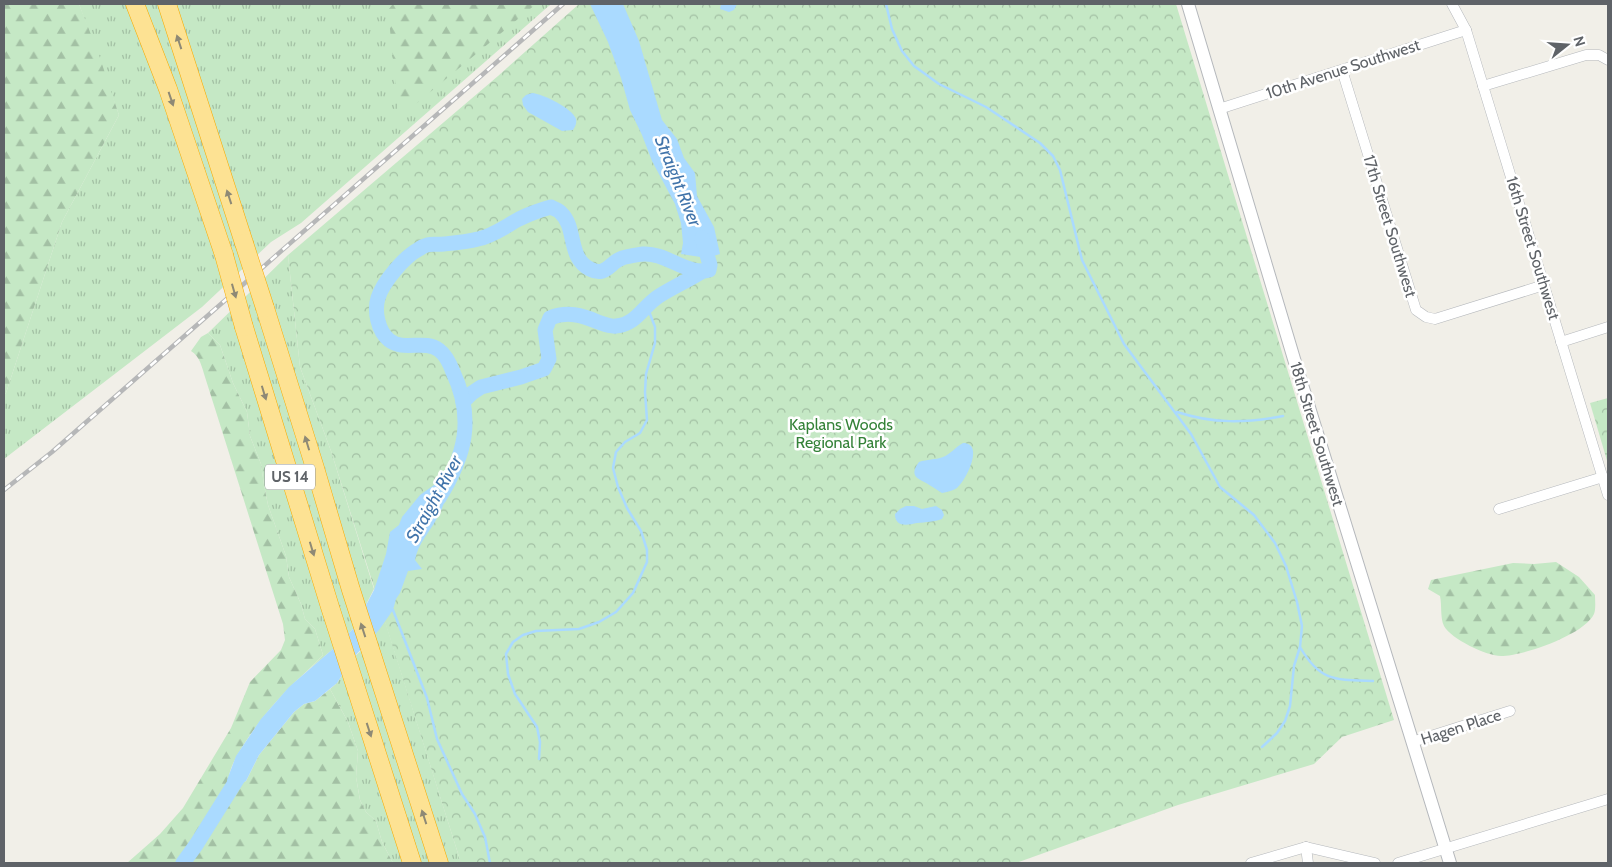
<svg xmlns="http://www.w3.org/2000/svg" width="1612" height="867" viewBox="0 0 1612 867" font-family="Cabin,sans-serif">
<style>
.grass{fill:url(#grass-tufts)}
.forest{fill:url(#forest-firs)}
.park{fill:url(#park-crowns)}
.water{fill:#aadaff}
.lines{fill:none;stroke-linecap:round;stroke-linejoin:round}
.stream{stroke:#aadaff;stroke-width:2.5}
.river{stroke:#aadaff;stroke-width:15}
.minor-casing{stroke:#b5b8bc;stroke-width:11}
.tertiary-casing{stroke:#b5b8bc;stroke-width:14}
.motorway-casing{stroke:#f9ab00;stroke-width:19}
.minor{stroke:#fff;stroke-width:10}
.tertiary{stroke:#fff;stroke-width:12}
.motorway{stroke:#fde293;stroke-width:18}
.rail-casing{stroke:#b6b7b8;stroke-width:4.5}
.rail{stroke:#fff;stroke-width:2.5;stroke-dasharray:8;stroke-linecap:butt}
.motorway-bridge-casing{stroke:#f9ab00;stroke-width:19;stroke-linecap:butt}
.motorway-bridge{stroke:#fde293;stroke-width:18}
.oneway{fill:#8e8975}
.labels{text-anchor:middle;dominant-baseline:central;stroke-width:5;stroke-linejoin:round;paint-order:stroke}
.shield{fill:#fff;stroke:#8f9295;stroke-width:1}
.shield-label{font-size:15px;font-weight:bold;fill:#5f6368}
.street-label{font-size:16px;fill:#5f6368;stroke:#fff}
.park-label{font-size:16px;fill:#348238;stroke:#fff}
.water-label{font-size:18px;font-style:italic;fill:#4174aa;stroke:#fff}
</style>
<defs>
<pattern id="grass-tufts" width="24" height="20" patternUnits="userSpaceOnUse" patternTransform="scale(1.25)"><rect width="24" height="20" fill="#c5e8c5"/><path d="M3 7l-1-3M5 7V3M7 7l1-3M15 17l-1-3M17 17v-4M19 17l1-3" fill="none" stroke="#a3c0a4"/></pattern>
<pattern id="forest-firs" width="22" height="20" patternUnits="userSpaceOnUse" patternTransform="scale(1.25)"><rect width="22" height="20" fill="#c5e8c5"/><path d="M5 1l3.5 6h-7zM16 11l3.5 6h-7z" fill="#a3c0a4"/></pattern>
<pattern id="park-crowns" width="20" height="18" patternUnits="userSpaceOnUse" patternTransform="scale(1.25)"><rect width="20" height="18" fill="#c5e8c5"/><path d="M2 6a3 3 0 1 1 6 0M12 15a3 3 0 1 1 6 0" fill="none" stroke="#a3c0a4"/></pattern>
</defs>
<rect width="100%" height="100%" fill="#f1efe8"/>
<g class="grass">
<polygon points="79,4 551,4 301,223 271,242 202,307 4,459 4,394 6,393 62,222 119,115"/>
<polygon points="288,255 300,367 331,451 374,589 354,628 334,648 310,669 323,655 315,629 305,619 301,604 289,577 286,556 268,505 264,485 261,464 250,436 247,412 233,383 220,345 208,333"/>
<polygon points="385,621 461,863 393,863 382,842 376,821 366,812 360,800 356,777 358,751 348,722 330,689 337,683 353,658 364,648"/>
</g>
<g class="forest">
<polygon points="4,4 79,4 99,55 119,115 62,222 6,393 4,394"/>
<polygon points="393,4 536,4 399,118 388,10"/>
<path d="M 208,333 L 220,345 L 233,383 L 247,412 L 250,436 L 261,464 L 264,485 L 268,505 L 286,556 L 289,577 L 301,604 L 305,619 L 315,629 L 323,655 C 312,667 301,676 290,687 C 275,702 262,718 250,735 C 239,752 226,769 228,791 L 246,781 L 259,755 L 294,712 L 304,704 L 315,701 L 330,689 L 348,722 L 358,751 L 356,777 L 360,800 L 366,812 L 376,821 L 382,842 L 393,863 L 127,863 L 160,834 L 183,808 L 231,728 L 250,682 L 281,650 L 285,640 L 283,624 L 205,377 C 202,368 200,356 191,351 L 201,337 Z"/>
<path d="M 1556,562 L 1579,577 L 1595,595 C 1595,600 1596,609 1594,614 C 1584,635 1523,656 1501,656 C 1487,656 1451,639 1444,626 C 1440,618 1442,605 1440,596 L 1428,589 L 1431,580 L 1513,563 L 1534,564 Z"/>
</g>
<g class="park">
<polygon points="579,4 1176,4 1394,720 1342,737 1314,764 1178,805 1016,863 461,863 331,451 300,367 288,255 498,76"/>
<polygon points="1608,398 1608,464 1590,403"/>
</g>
<g class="water">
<polygon points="590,4 623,4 639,41 662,120 677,139 684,158 695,173 697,196 714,227 720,254 707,258 681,254 683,243 681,223 675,204 652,161 642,135 630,110 621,78 608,42"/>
<polygon points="721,4 737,4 734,10 729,12 720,9"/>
<path d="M 532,93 C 543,94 572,108 576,119 C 577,123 575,127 573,130 L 562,131 L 528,112 L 523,105 L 522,99 L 526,95 Z"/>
<path d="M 963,443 C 985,443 966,481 957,488 C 952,491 947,492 942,493 C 938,491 935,488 931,486 C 921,479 907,478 919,462 C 927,459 935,460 943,457 C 951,454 955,447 963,443 Z"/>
<path d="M 449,481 C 447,494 444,507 437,518 C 430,532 418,543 415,560 L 422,569 L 408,571 L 400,593 L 396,599 L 393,610 L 379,630 L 353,658 L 337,683 L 315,701 L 304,704 L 294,712 L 259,755 L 246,781 L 228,791 L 227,780 L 236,756 L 261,719 L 289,687 L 334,648 L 354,628 L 374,590 L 386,554 L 390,532 L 399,525 L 402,517 L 420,495 L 434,485 Z"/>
<path d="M 906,506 L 914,506 L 922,509 L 936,506 L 942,510 L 944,515 L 942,519 C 934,522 926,522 917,523 C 908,525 895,528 895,514 L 900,509 Z"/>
</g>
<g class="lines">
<g class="stream">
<polyline points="886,4 892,29 902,51 914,66 939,84 986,107 1040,143 1053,156 1060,170 1082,260 1124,344 1191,434 1220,487 1254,515 1275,543 1286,566 1297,602 1302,626 1300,647 1294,666 1290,706 1285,721 1277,733 1262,747"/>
<path d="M 1177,412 C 1213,424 1246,423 1283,416"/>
<polyline points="393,610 427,698 437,739 462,794 475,814 485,837 490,863"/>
<path d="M 1300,647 C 1320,682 1336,680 1373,681"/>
<polyline points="539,759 540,742 537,727 515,694 508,674 506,654 513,642 523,635 536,631 579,629 599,622 616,612 633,593 647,562 647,550 641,531 627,508 618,487 613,468 616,452 625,442 640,433 647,420 645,392 646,374 655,343 655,327 647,306"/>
</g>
<g class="river">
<path d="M 463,402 L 472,393 L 481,387 L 521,377 L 544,369 L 549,359 L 545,330 L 550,318 C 567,311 582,315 598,322 C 604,324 610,327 616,326 C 637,324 643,306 659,296 C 673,287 689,280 703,271"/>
<path d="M 439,498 C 465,456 475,419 453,372 C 450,364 446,355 439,350 C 424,339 404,352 389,340 C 378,331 374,311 378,298 C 383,282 404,257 419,249 C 429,242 433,245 444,244 C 455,243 467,242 478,239 C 493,236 506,226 519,219 C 529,214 540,210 551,207 C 554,209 559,210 561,213 C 577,228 567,257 590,269 C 605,277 609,264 620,259 C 626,256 636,255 643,254 C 665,252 688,276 709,270 L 710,265 L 702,238"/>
<polyline points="183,863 196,845 241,773"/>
</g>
<g class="minor-casing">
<g id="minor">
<polyline points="1452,4 1466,30 1608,495"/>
<polyline points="1342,70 1416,310 1426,317 1435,319 1544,285"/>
<polyline points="1483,86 1586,55 1599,55 1608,60"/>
<polyline points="1219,109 1466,30"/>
<polyline points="1561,342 1608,327"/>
<polyline points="1499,509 1603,477"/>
<polyline points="1412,742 1510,711"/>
<polyline points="1306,847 1308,863"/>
<polyline points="1251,863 1306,847 1375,863"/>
<polyline points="1398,863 1608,799"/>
</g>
</g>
<g class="tertiary-casing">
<polyline id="tertiary" points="1188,4 1294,359 1450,863"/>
</g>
<g class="motorway-casing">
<g id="motorway">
<polyline points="135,4 168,89 224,255"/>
<polyline points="167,4 244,243"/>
<polyline points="265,308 315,468 351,590 439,863"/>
<polyline points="244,327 330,607 412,863"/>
</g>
</g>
<use href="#minor" class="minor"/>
<use href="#tertiary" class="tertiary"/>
<use href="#motorway" class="motorway"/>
<g class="rail-casing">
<polyline id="rail" points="4,490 52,452 563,4"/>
</g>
<use href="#rail" class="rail"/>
<g class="motorway-bridge-casing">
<g id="motorway-bridge">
<polyline points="244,243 265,308"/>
<polyline points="224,255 244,327"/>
</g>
</g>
<use href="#motorway-bridge" class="motorway-bridge"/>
</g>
<defs><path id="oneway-solid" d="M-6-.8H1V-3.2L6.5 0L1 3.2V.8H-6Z" transform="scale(1.25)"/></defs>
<g class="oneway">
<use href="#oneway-solid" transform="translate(179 42) rotate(-108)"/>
<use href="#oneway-solid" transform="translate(171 99) rotate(71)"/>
<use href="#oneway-solid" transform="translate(229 197) rotate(-108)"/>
<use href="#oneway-solid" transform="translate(234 291) rotate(74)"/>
<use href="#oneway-solid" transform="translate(264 393) rotate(73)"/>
<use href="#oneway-solid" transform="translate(307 443) rotate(-107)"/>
<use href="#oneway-solid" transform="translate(312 549) rotate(73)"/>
<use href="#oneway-solid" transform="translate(363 630) rotate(-108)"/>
<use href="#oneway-solid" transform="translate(369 730) rotate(72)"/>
<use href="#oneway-solid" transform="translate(424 817) rotate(-108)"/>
</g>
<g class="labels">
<rect class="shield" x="265" y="464.5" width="50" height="25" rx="4"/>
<g class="shield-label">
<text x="290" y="477">US 14</text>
</g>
<g class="street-label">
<text transform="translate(1343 69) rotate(-18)">10th Avenue Southwest</text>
<text transform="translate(1390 226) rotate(73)">17th Street Southwest</text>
<text transform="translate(1533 248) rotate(73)">16th Street Southwest</text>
<text transform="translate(1317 434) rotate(73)">18th Street Southwest</text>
<text transform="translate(1461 727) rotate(-18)">Hagen Place</text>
</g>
<g class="park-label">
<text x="841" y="424">Kaplans Woods<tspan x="841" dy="18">Regional Park</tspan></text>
</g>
<g class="water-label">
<text transform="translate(678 181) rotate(68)">Straight River</text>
<text transform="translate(434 499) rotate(-61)">Straight River</text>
</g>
</g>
<rect width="1612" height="867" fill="none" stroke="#5f6368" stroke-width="10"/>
<g transform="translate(1567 45) rotate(73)" stroke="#ffffff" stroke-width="4" paint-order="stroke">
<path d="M0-4L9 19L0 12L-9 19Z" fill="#5f6368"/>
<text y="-8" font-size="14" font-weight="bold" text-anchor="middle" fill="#5f6368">N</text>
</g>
</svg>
